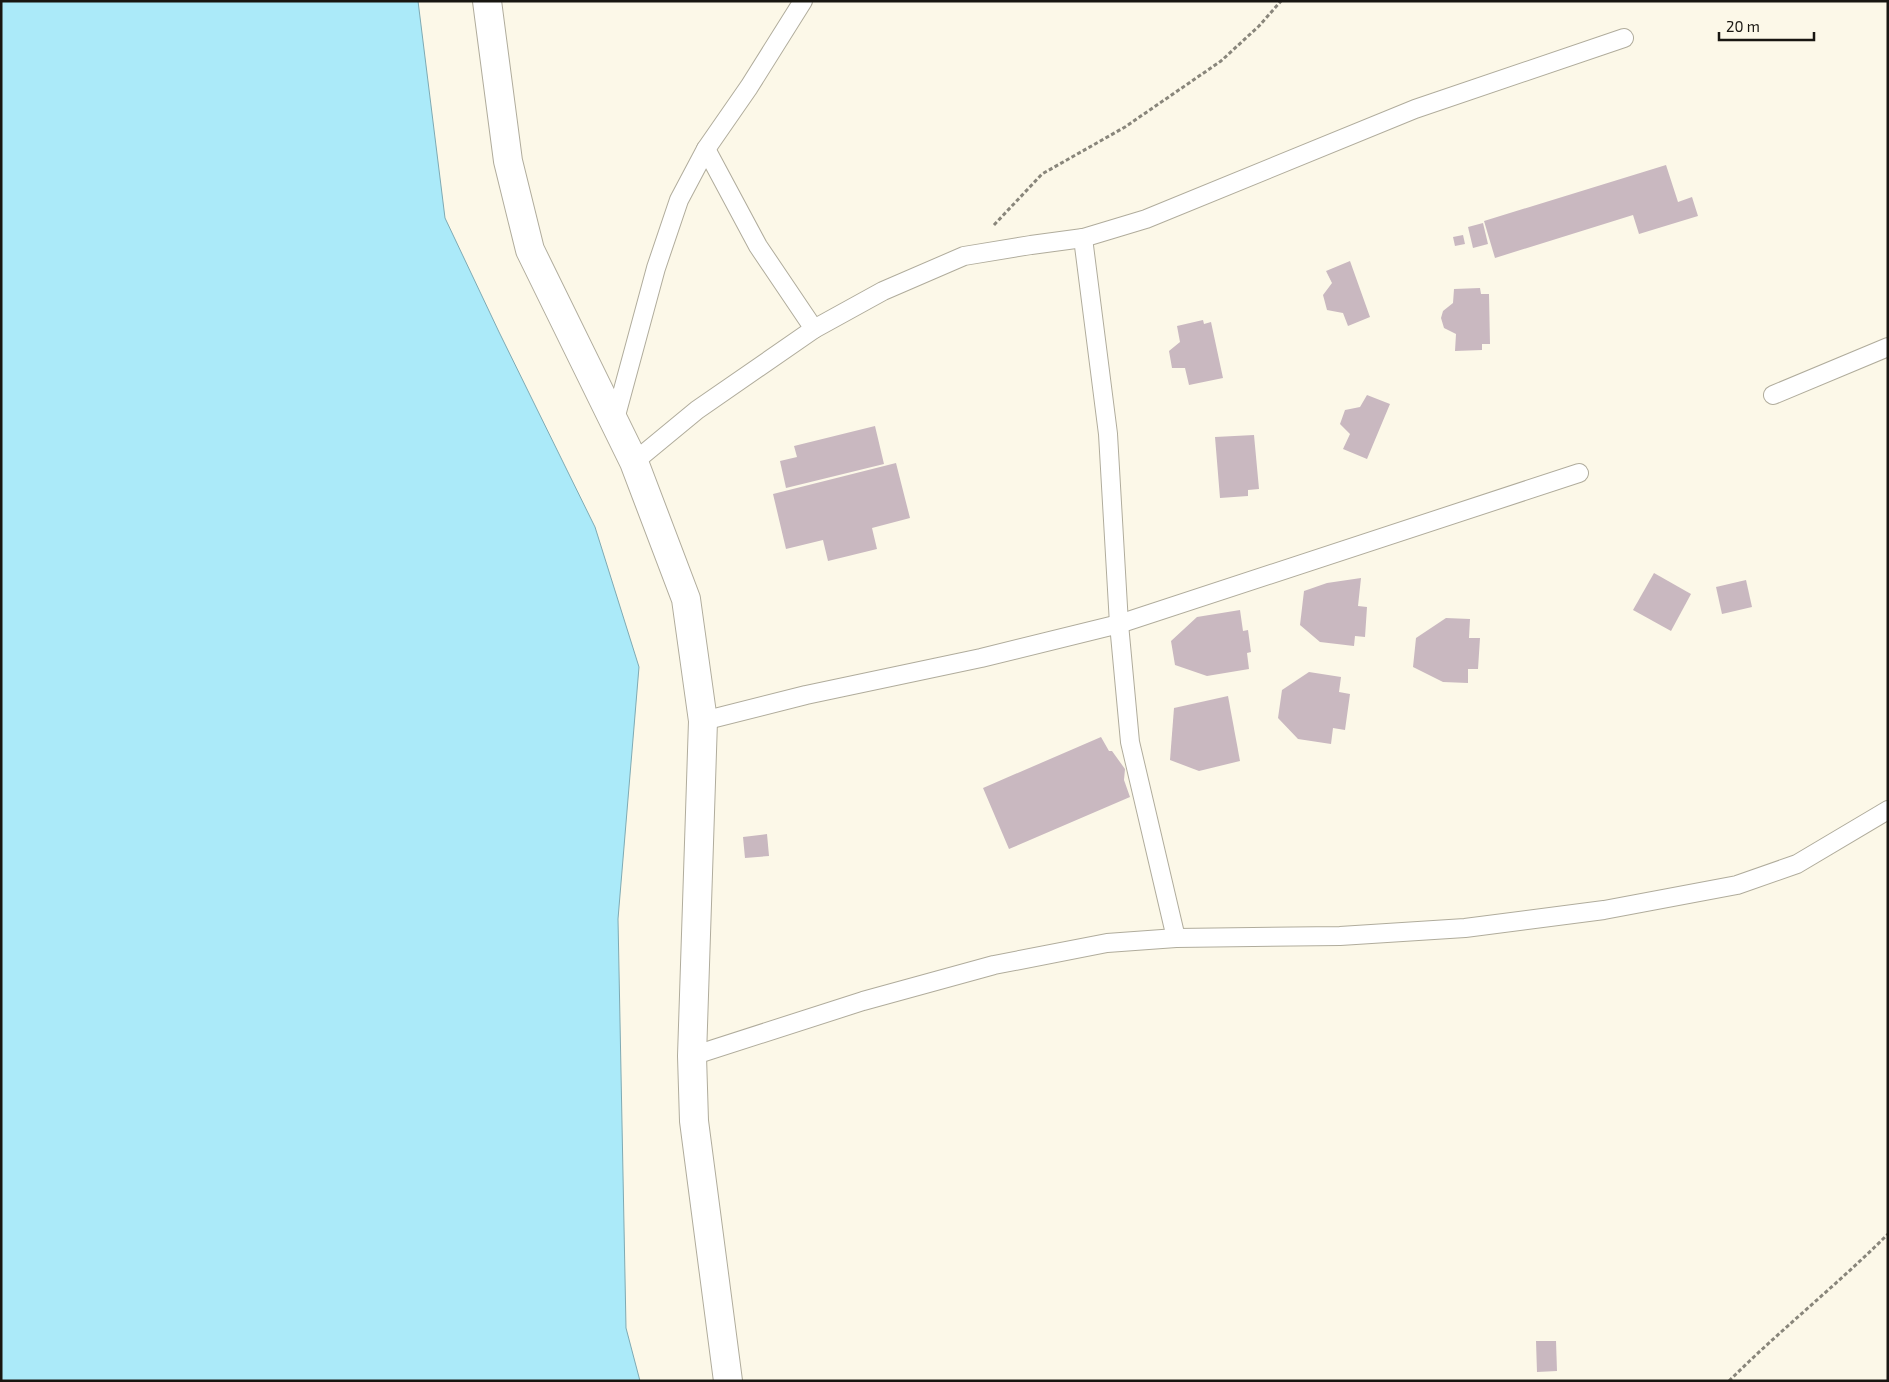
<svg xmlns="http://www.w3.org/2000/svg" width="1889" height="1382" viewBox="0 0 1889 1382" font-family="'Exo 2',sans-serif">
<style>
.water{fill:#abeaf9;stroke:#7faab3}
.building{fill:#c9b8c0}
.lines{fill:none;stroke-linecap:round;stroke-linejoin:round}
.service-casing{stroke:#b0ac9c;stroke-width:20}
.minor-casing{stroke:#b0ac9c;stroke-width:30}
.path{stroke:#89867b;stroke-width:3;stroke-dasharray:4 2.5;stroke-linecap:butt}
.service{stroke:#fff;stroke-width:18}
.minor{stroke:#fff;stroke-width:28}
</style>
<rect width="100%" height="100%" fill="#fcf8e8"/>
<polygon class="water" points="1,1 418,1 445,218 499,332 595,527 639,667 618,919 626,1328 640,1381 1,1381"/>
<g class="building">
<polygon points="1666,165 1678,202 1692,197 1698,216 1639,234 1633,215 1495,258 1484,221"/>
<polygon points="1483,223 1488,244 1473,248 1468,227"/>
<polygon points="1463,235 1465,244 1455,246 1453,237"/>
<polygon points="1350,261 1370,317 1348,326 1343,313 1327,310 1323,295 1332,283 1326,271"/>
<polygon points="1480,288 1481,294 1489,294 1490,344 1482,344 1482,350 1455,351 1456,334 1444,328 1441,318 1443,311 1453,303 1454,289"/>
<polygon points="1203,320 1204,324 1211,322 1223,378 1189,385 1185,368 1172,368 1169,351 1180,342 1177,326"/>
<polygon points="1367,395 1390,404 1367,459 1343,449 1350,434 1340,424 1345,410 1360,407"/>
<polygon points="875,426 884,464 786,488 780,461 797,457 794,446"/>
<polygon points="1254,435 1259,489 1248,490 1248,496 1220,498 1215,437"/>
<polygon points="896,463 910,518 872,528 877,549 828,561 823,540 786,549 773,494"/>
<polygon points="1654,573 1691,594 1671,631 1633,610"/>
<polygon points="1361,578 1358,606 1367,607 1365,637 1355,636 1354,646 1320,642 1300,625 1304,591 1327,583"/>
<polygon points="1746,580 1752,607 1722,614 1716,587"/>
<polygon points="1240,610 1243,631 1248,630 1251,652 1247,653 1249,669 1207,676 1175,665 1171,641 1197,617"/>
<polygon points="1446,618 1470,619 1469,638 1480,638 1478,669 1468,669 1468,683 1443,682 1413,667 1416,638"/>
<polygon points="1309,672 1341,677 1339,692 1350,694 1345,730 1333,728 1331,744 1298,739 1278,718 1282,690"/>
<polygon points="1228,696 1240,761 1199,771 1170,760 1174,708"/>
<polygon points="1101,737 1109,751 1112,751 1125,769 1124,780 1130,797 1009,849 983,788"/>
<polygon points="767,834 769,856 745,858 743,837"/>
<polygon points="1536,1341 1556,1341 1557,1371 1537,1372"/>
</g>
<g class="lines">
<g class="service-casing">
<g id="service">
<polyline points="706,149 758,246 814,329"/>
<polyline points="1083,238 1108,434 1119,624 1130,742 1176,938"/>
<polyline points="1773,395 1888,347"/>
<polyline points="614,423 656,268 679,200 706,149 749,87 803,1"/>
<polyline points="634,462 697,410 814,329 883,291 964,256 1031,245 1083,238 1146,219 1415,109 1624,38"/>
<polyline points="703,721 806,695 981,658 1119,624 1579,473"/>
<polyline points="692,1056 863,1001 994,965 1107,943 1176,938 1340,936 1465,928 1604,910 1737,885 1797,864 1888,810"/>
</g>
</g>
<g class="minor-casing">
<polyline id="minor" points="487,1 508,161 530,250 634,462 686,599 703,721 692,1056 694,1121 728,1381"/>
</g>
<g class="path">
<polyline points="994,225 1042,174 1125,127 1221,61 1259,26 1281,1"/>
<path d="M 1729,1381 C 1780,1330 1837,1285 1888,1234"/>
</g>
<use href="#service" class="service"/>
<use href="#minor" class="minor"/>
</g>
<rect width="1889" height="1382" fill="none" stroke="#181611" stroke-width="5"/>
<path d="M1719 32v8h95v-8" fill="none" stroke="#181611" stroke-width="2.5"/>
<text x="1726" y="32" font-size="15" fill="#181611" stroke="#fcf8e8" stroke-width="4" paint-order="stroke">20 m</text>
</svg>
